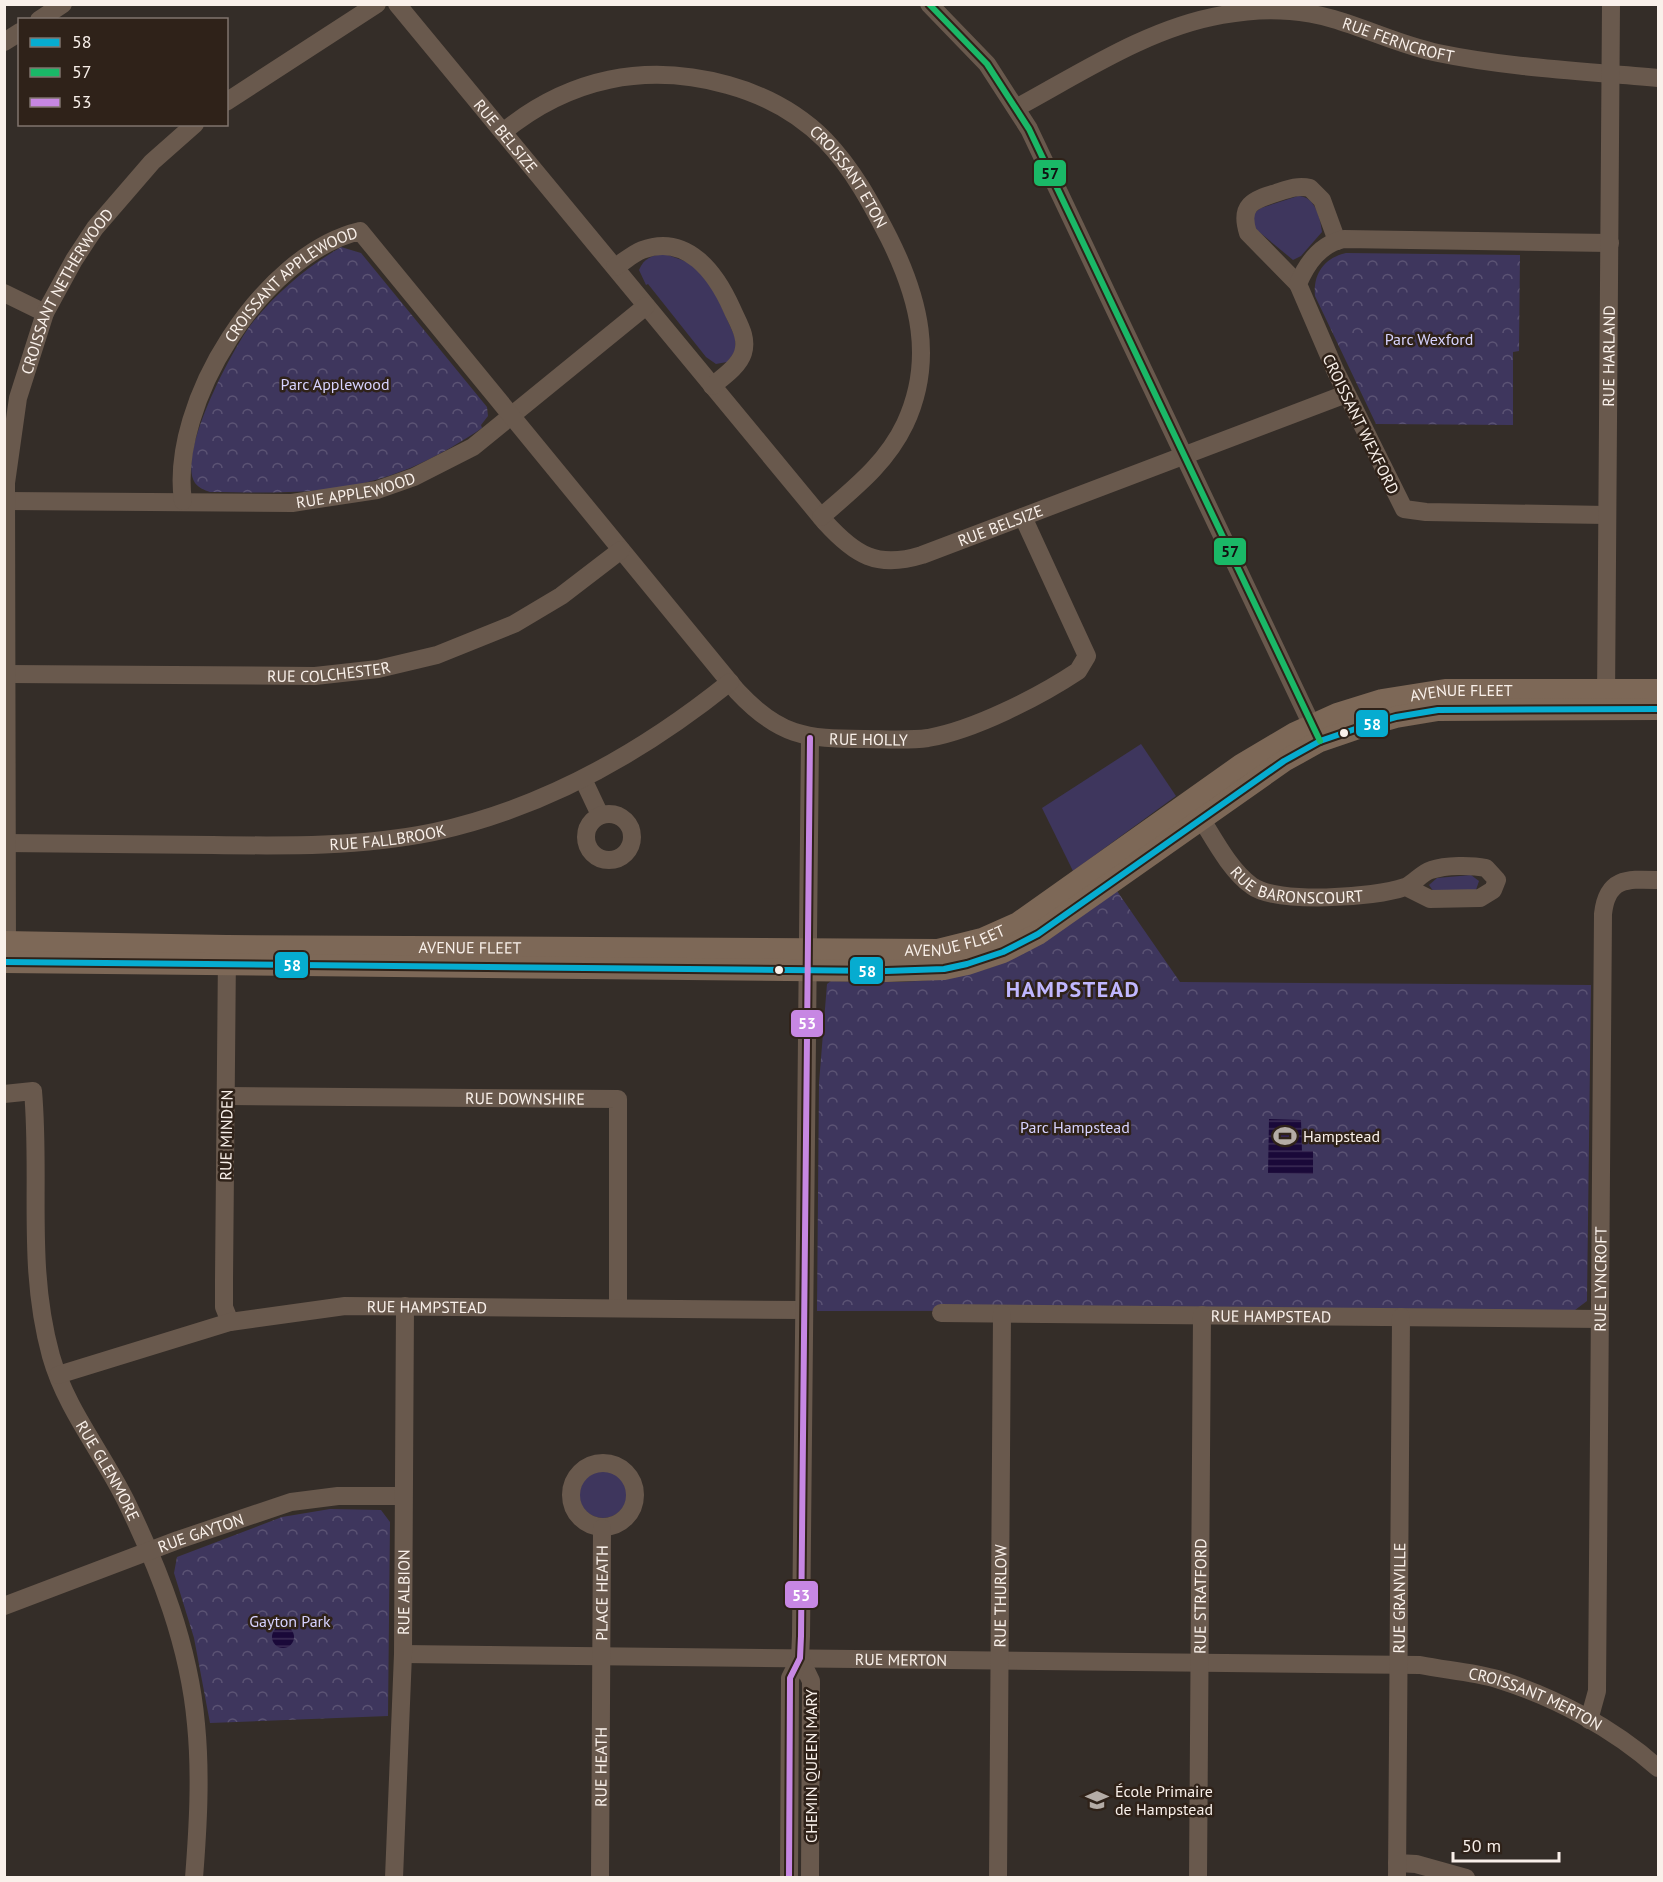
<svg xmlns="http://www.w3.org/2000/svg" width="1663" height="1882" viewBox="0 0 1663 1882" font-family="'PT Sans',sans-serif">
<style>
.green{fill:#3e365d}
.park{fill:url(#park-crowns)}
.water{fill:url(#water-rules)}
.lines{fill:none;stroke-linecap:round;stroke-linejoin:round}
.minor{stroke:#69594d;stroke-width:18}
.major{stroke:#7d6857;stroke-width:22}
.bus-1-casing{stroke:#2f2219;stroke-width:10}
.bus-2-casing{stroke:#2f2219;stroke-width:10}
.bus-3-casing{stroke:#2f2219;stroke-width:10}
.bus-1{stroke:#06acd0;stroke-width:6}
.bus-2{stroke:#1ab867;stroke-width:6}
.bus-3{stroke:#c787e3;stroke-width:6}
.bus-dot{fill:#f9f0ea;stroke:#2f2219;stroke-width:2}
.labels{text-anchor:middle;dominant-baseline:central;stroke-width:5;stroke-linejoin:round;paint-order:stroke}
.street-label{font-size:16px;fill:#f9f0ea;stroke:#2f2219}
.park-label{font-size:16px;fill:#d7d3ff;stroke:#2f2219}
.poi-label{font-size:16px;fill:#f9f0ea;stroke:#2f2219;text-anchor:start}
.district-label{font-size:22px;font-weight:bold;letter-spacing:1.5px;fill:#c0b7ff;stroke:#2f2219}
.line-badge{stroke:#2f2219;stroke-width:2}
.badge-label{font-size:16px;text-anchor:middle;font-weight:bold;fill:#fff}
.pale-badge-label{font-size:16px;text-anchor:middle;font-weight:bold;fill:#111}
</style>
<defs>
<pattern id="park-crowns" width="20" height="18" patternUnits="userSpaceOnUse" patternTransform="scale(1.5)"><rect width="20" height="18" fill="#3e365d"/><path d="M2 6a3 3 0 1 1 6 0M12 15a3 3 0 1 1 6 0" fill="none" stroke="#5b5374"/></pattern>
<pattern id="water-rules" width="6" height="5" patternUnits="userSpaceOnUse" patternTransform="scale(1.5)"><rect width="6" height="5" fill="#1a0939"/><path d="M0 2.5h6" fill="none" stroke="#3c2d56"/></pattern>
</defs>
<rect width="100%" height="100%" fill="#342d28"/>
<g class="green">
<path d="M 1298,196 C 1315,196 1320,217 1322,232 L 1301,256 L 1293,260 L 1258,231 L 1254,226 L 1253,214 L 1261,208 Z"/>
<path d="M 665,254 L 693,264 L 714,290 L 735,337 L 736,350 L 727,362 L 716,364 L 706,357 L 648,284 L 646,285 L 639,270 C 644,258 652,255 665,254 Z"/>
<polygon points="1141,744 1176,796 1073,871 1042,808"/>
<polygon points="1471,875 1479,881 1476,890 1434,892 1429,885 1437,878"/>
<circle cx="603" cy="1494" r="24"/>
</g>
<g class="park">
<path d="M 341,247 L 361,253 L 487,407 L 488,416 L 481,425 L 482,428 C 384,494 325,494 210,492 C 204,490 199,488 195,483 C 176,455 234,345 253,322 C 278,291 307,267 341,247 Z"/>
<path d="M 1346,253 L 1520,255 L 1519,351 L 1513,352 L 1513,425 L 1376,424 L 1315,296 C 1313,274 1324,258 1346,253 Z"/>
<path d="M 1117,891 L 1180,982 L 1591,985 L 1587,1301 L 1575,1310 L 817,1311 L 819,1083 L 827,984 L 831,981 C 893,983 950,985 1008,961 Z"/>
<polygon points="330,1509 381,1510 390,1522 388,1716 210,1723 194,1638 174,1573 177,1557 282,1517"/>
</g>
<g class="water">
<polygon points="1269,1119 1301,1120 1302,1151 1313,1151 1313,1174 1268,1173"/>
<circle cx="283" cy="1637" r="11"/>
</g>
<g class="lines">
<g class="minor">
<path id="s1" d="M 397,4 L 825,522 C 855,555 877,569 922,555 L 1346,394"/>
<polyline points="929,4 987,64 1029,129 1317,736"/>
<polyline points="39,20 63,4"/>
<polyline points="4,42 20,32"/>
<polyline points="226,102 377,4"/>
<path id="s2" d="M 1016,108 C 1081,73 1148,28 1222,15 C 1243,11 1268,9 1290,11 C 1341,14 1388,43 1438,53 C 1510,68 1585,71 1658,78"/>
<path id="s3" d="M 503,132 C 569,78 646,62 728,85 C 764,95 798,113 825,140 C 853,169 871,203 889,238 C 919,298 935,360 905,424 C 886,464 853,489 821,517"/>
<path d="M 615,267 C 624,262 632,254 642,250 C 687,233 716,273 732,309 C 738,323 748,337 743,353 C 739,366 723,377 712,386"/>
<path d="M 1298,284 L 1248,233 C 1239,205 1253,200 1276,193 C 1288,189 1298,185 1310,188 L 1322,200 L 1337,241"/>
<polyline points="4,293 45,313"/>
<path id="s4" d="M 6,501 L 292,503 L 377,490 L 414,477 L 473,447 L 646,306"/>
<path id="s5" d="M 183,501 C 169,403 263,254 360,231 L 737,691 C 779,736 805,739 864,739 C 885,739 907,741 928,738 C 974,730 1039,697 1078,671 L 1087,656 L 1023,517"/>
<path d="M 1607,515 L 1426,512 L 1404,509 L 1335,370 L 1298,284 C 1307,263 1320,244 1344,239 L 1610,243"/>
<path id="s6" d="M 7,674 L 315,676 L 378,669 L 437,655 L 514,624 L 561,596 L 621,550"/>
<path id="s7" d="M 1606,701 L 1611,4"/>
<polyline points="583,779 600,815"/>
<path id="s8" d="M 1195,809 C 1211,833 1228,869 1252,886 C 1276,904 1375,898 1405,887 C 1414,884 1421,873 1431,870 C 1446,865 1471,865 1486,868 L 1497,880 L 1493,890 L 1480,898 L 1430,899 L 1406,887"/>
<circle cx="609" cy="837" r="23"/>
<path id="s9" d="M 4,843 C 74,844 143,844 213,845 C 287,846 361,847 434,832 C 545,808 643,752 730,682"/>
<polyline points="227,953 224,1280 224,1307 230,1322"/>
<path id="s10" d="M 7,954 L 6,483 L 18,398 L 45,313 L 74,260 L 95,228 L 152,162 L 195,124"/>
<path id="s11" d="M 4,1094 L 33,1091 C 41,1182 26,1266 51,1356 C 66,1409 102,1452 126,1501 C 160,1571 189,1645 196,1724 C 201,1775 198,1827 194,1878"/>
<path id="s12" d="M 227,1096 L 618,1099 L 618,1307"/>
<path id="s13" d="M 941,1313 L 1600,1319"/>
<path id="s14" d="M 58,1375 L 230,1322 L 345,1306 L 804,1310"/>
<circle cx="603" cy="1495" r="32"/>
<path id="s15" d="M 4,1606 L 178,1540 L 291,1502 L 338,1496 L 403,1496"/>
<path id="s16" d="M 403,1654 L 1420,1665 C 1445,1670 1473,1672 1497,1679 C 1555,1697 1613,1728 1658,1768"/>
<polyline points="800,1658 811,1681 810,1878"/>
<path id="s17" d="M 1589,1720 L 1597,1691 L 1603,914 C 1607,877 1628,879 1658,880"/>
<polyline points="1397,1863 1416,1864 1466,1878"/>
<path id="s18" d="M 394,1878 L 403,1654 L 405,1306"/>
<path id="s19" d="M 600,1878 L 602,1528"/>
<polyline points="789,1878 790,1678 800,1658 801,1636 810,738"/>
<path id="s20" d="M 998,1878 L 1002,1314"/>
<path id="s21" d="M 1198,1878 L 1202,1315"/>
<path id="s22" d="M 1397,1878 L 1401,1317"/>
</g>
<g class="major">
<path id="s23" d="M 4,942 L 227,946 L 938,950 L 982,939 L 1018,923 L 1241,765 L 1295,733 L 1337,714 L 1382,700 L 1445,690 L 1658,690"/>
<polyline points="4,962 886,971 944,969 967,964 1003,952 1038,934 1284,761 1320,741 1361,727 1396,717 1438,710 1658,709"/>
</g>
<g class="bus-1-casing">
<polyline id="bus-1" points="4,962 886,971 944,969 967,964 1003,952 1038,934 1284,761 1320,741 1361,727 1396,717 1438,710 1658,709"/>
</g>
<g class="bus-2-casing">
<polyline id="bus-2" points="929,4 987,64 1029,129 1320,741"/>
</g>
<g class="bus-3-casing">
<polyline id="bus-3" points="789,1878 790,1678 800,1658 801,1636 810,738"/>
</g>
<use href="#bus-1" class="bus-1"/>
<use href="#bus-2" class="bus-2"/>
<use href="#bus-3" class="bus-3"/>
</g>
<defs>
<g id="stadium-bare" transform="scale(1.8)"><path d="M0-5a6.5 5 0 1 0 0 10a6.5 5 0 1 0 0-10ZM-3.5-1.8h7v3.6h-7Z" fill="#b4aca6" stroke="#2f2219" stroke-width="2.5" paint-order="stroke"/></g>
<g id="school-bare" transform="scale(1.8)"><path d="M0-5L7-2L0 1L-7-2ZM-4 1L0 2.5L4 1V4Q0 6-4 4Z" fill="#b4aca6" stroke="#2f2219" stroke-width="2.5" paint-order="stroke"/></g>
</defs>
<g fill-rule="evenodd">
<use href="#stadium-bare" x="1285" y="1136"/>
<use href="#school-bare" x="1097" y="1800"/>
</g>
<g class="bus-dot">
<circle cx="1344" cy="733" r="5"/>
<circle cx="779" cy="970" r="5"/>
</g>
<g class="labels">
<g class="street-label">
<text stroke="none"><textPath href="#s2" startOffset="408">RUE FERNCROFT</textPath></text>
<text stroke="none"><textPath href="#s1" startOffset="171">RUE BELSIZE</textPath></text>
<text stroke="none"><textPath href="#s3" startOffset="396">CROISSANT ETON</textPath></text>
<text stroke="none"><textPath href="#s5" startOffset="256">CROISSANT APPLEWOOD</textPath></text>
<text stroke="none"><textPath href="#s10" startOffset="675">CROISSANT NETHERWOOD</textPath></text>
<text stroke="none"><textPath href="#s7" startOffset="345">RUE HARLAND</textPath></text>
<text transform="translate(1361 424) rotate(64)">CROISSANT WEXFORD</text>
<text stroke="none"><textPath href="#s4" startOffset="351">RUE APPLEWOOD</textPath></text>
<text stroke="none"><textPath href="#s1" startOffset="866">RUE BELSIZE</textPath></text>
<text stroke="none"><textPath href="#s6" startOffset="322">RUE COLCHESTER</textPath></text>
<text stroke="none"><textPath href="#s23" startOffset="1528">AVENUE FLEET</textPath></text>
<text stroke="none"><textPath href="#s5" startOffset="1086">RUE HOLLY</textPath></text>
<text stroke="none"><textPath href="#s9" startOffset="384">RUE FALLBROOK</textPath></text>
<text stroke="none"><textPath href="#s8" startOffset="140">RUE BARONSCOURT</textPath></text>
<text stroke="none"><textPath href="#s23" startOffset="952">AVENUE FLEET</textPath></text>
<text stroke="none"><textPath href="#s23" startOffset="466">AVENUE FLEET</textPath></text>
<text stroke="none"><textPath href="#s12" startOffset="298">RUE DOWNSHIRE</textPath></text>
<text transform="translate(226 1135) rotate(-89)">RUE MINDEN</text>
<text stroke="none"><textPath href="#s17" startOffset="442">RUE LYNCROFT</textPath></text>
<text stroke="none"><textPath href="#s14" startOffset="378">RUE HAMPSTEAD</textPath></text>
<text stroke="none"><textPath href="#s13" startOffset="330">RUE HAMPSTEAD</textPath></text>
<text stroke="none"><textPath href="#s11" startOffset="424">RUE GLENMORE</textPath></text>
<text stroke="none"><textPath href="#s15" startOffset="210">RUE GAYTON</textPath></text>
<text stroke="none"><textPath href="#s18" startOffset="286">RUE ALBION</textPath></text>
<text stroke="none"><textPath href="#s19" startOffset="285">PLACE HEATH</textPath></text>
<text stroke="none"><textPath href="#s20" startOffset="282">RUE THURLOW</textPath></text>
<text stroke="none"><textPath href="#s21" startOffset="282">RUE STRATFORD</textPath></text>
<text stroke="none"><textPath href="#s22" startOffset="280">RUE GRANVILLE</textPath></text>
<text stroke="none"><textPath href="#s16" startOffset="498">RUE MERTON</textPath></text>
<text stroke="none"><textPath href="#s16" startOffset="1138">CROISSANT MERTON</textPath></text>
<text transform="translate(811 1766) rotate(-90)">CHEMIN QUEEN MARY</text>
<text stroke="none"><textPath href="#s19" startOffset="111">RUE HEATH</textPath></text>
</g>
<g class="park-label">
<text x="1429" y="339">Parc Wexford</text>
<text x="335" y="384">Parc Applewood</text>
<text x="1075" y="1127">Parc Hampstead</text>
<text x="290" y="1621">Gayton Park</text>
</g>
<g class="poi-label">
<text x="1303" y="1136">Hampstead</text>
<text x="1115" y="1791">École Primaire<tspan x="1115" dy="18">de Hampstead</tspan></text>
</g>
<g class="district-label">
<text x="1073" y="989">HAMPSTEAD</text>
</g>
</g>
<g class="line-badge">
<rect x="1033" y="159" width="34" height="28" rx="6" fill="#1ab867"/>
<rect x="1213" y="537" width="34" height="29" rx="6" fill="#1ab867"/>
<rect x="1355" y="709" width="34" height="29" rx="6" fill="#06acd0"/>
<rect x="274" y="951" width="35" height="28" rx="6" fill="#06acd0"/>
<rect x="849" y="956" width="35" height="29" rx="6" fill="#06acd0"/>
<rect x="790" y="1009" width="34" height="29" rx="6" fill="#c787e3"/>
<rect x="784" y="1580" width="35" height="29" rx="6" fill="#c787e3"/>
</g>
<g class="badge-label">
<text x="1372" y="730">58</text>
<text x="292" y="971">58</text>
<text x="867" y="977">58</text>
<text x="807" y="1029">53</text>
<text x="801" y="1601">53</text>
</g>
<g class="pale-badge-label">
<text x="1050" y="179">57</text>
<text x="1230" y="557">57</text>
</g>
<rect width="1663" height="1882" fill="none" stroke="#f9f0ea" stroke-width="12"/>
<rect x="18" y="18" width="210" height="108" fill="#2f2219" stroke="#80746d" stroke-width="1.5"/>
<rect x="30" y="38" width="30" height="9" fill="#06acd0" stroke="#80746d" stroke-width="1.5"/>
<text x="72" y="48" font-size="18" fill="#f9f0ea">58</text>
<rect x="30" y="68" width="30" height="9" fill="#1ab867" stroke="#80746d" stroke-width="1.5"/>
<text x="72" y="78" font-size="18" fill="#f9f0ea">57</text>
<rect x="30" y="98" width="30" height="9" fill="#c787e3" stroke="#80746d" stroke-width="1.5"/>
<text x="72" y="108" font-size="18" fill="#f9f0ea">53</text>
<path d="M1453 1852v9h106v-9" fill="none" stroke="#f9f0ea" stroke-width="3"/>
<text x="1462" y="1852" font-size="18" fill="#f9f0ea" stroke="#2f2219" stroke-width="4.5" paint-order="stroke">50 m</text>
</svg>
